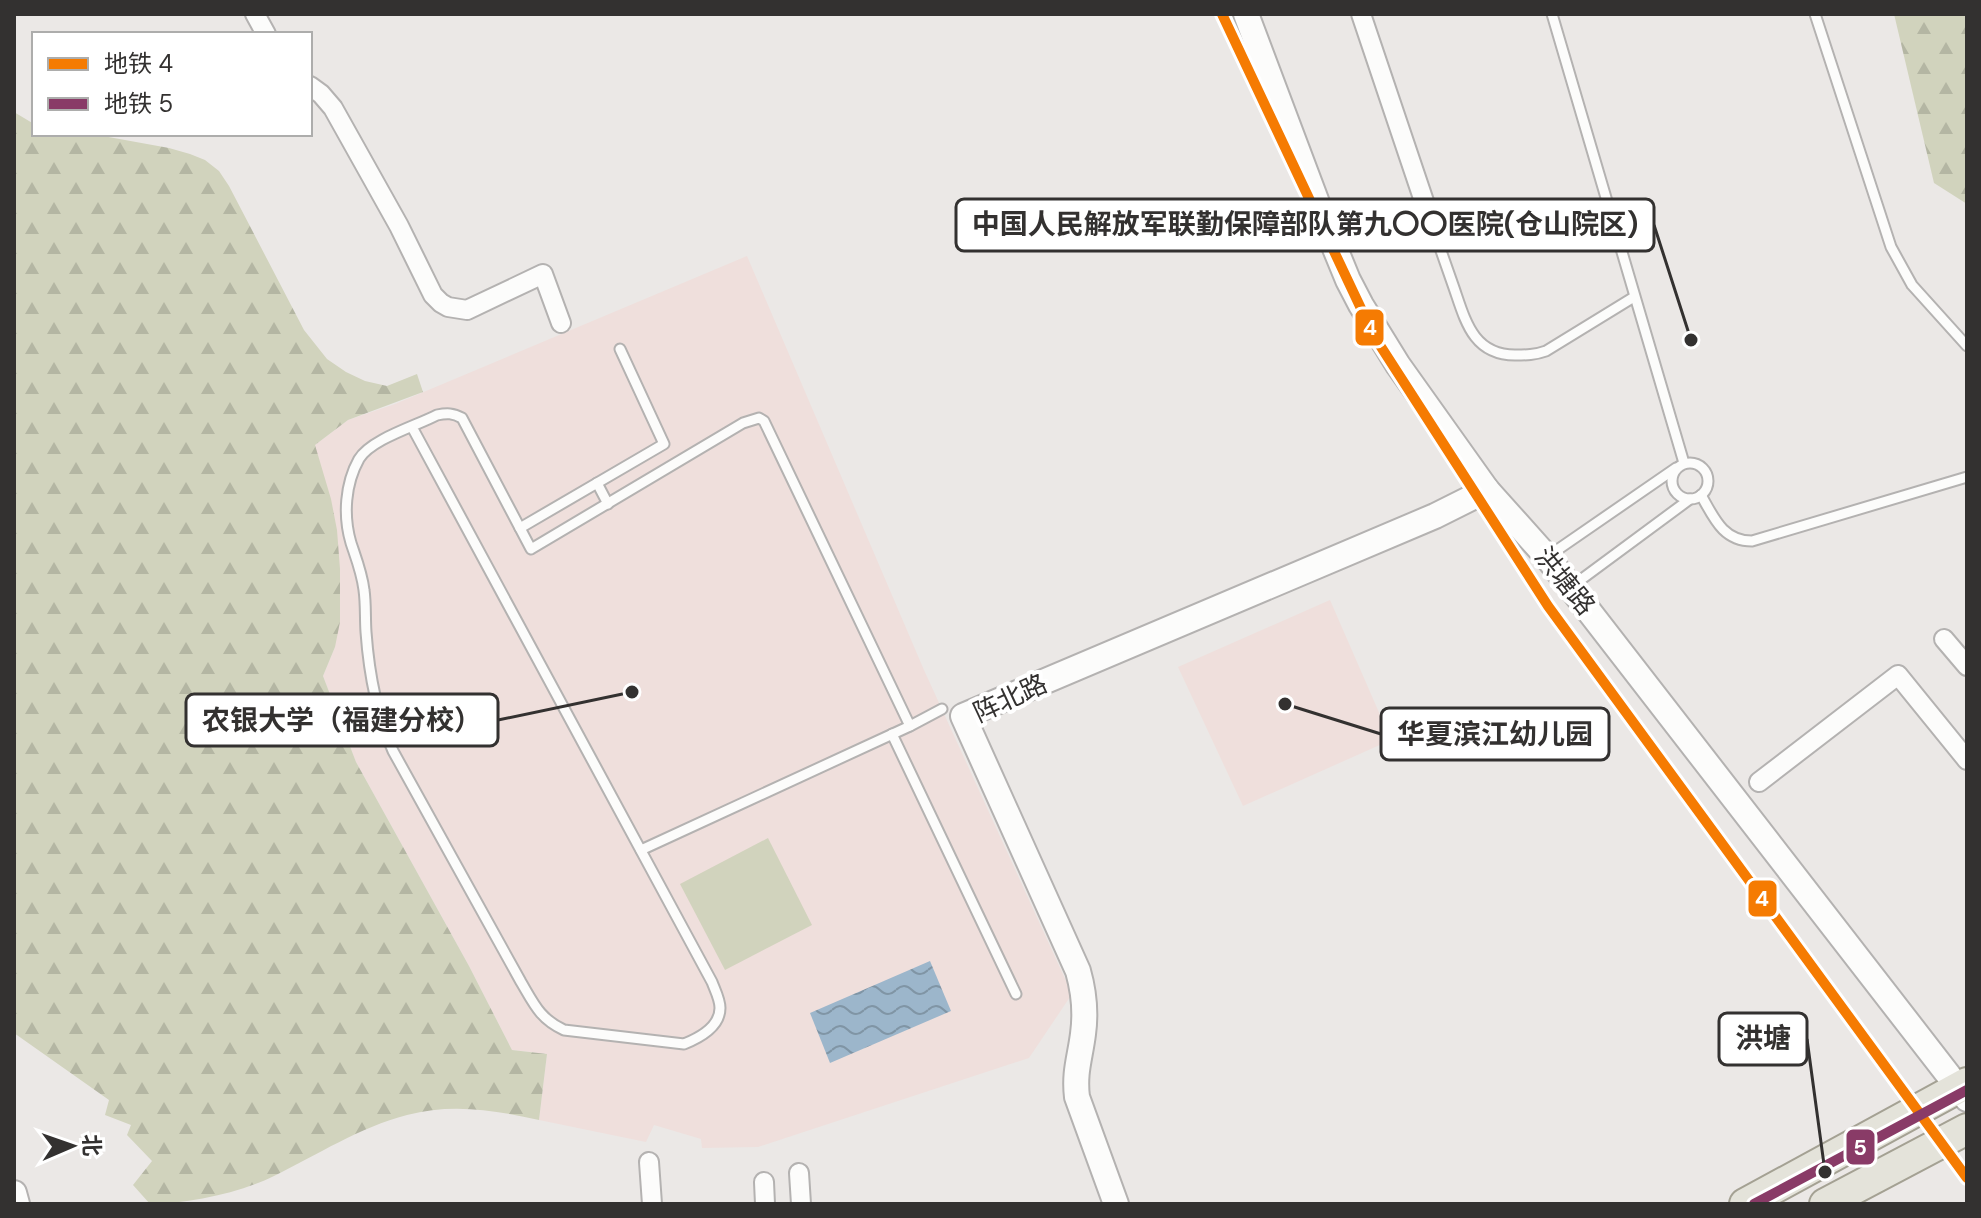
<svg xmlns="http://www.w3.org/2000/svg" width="1981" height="1218" viewBox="0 0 1981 1218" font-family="'DM Sans','Noto Sans SC',sans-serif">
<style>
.education{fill:#efdfdc}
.forest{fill:url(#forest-firs)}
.pitch{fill:#d1d3bd}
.water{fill:url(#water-waves)}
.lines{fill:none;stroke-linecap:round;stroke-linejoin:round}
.service-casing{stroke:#b4b2b1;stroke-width:13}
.minor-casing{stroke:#b4b2b1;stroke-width:22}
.tertiary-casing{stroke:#b4b2b1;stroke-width:28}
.primary-casing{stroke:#a4a193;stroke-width:34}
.service{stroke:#fcfcfb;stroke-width:9}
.minor{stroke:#fcfcfb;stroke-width:18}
.tertiary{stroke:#fcfcfb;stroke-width:24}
.primary{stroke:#e4e3da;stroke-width:30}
.metro-1-casing{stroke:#fff;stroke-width:16}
.metro-2-casing{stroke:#fff;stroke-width:16}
.metro-1{stroke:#f57b02;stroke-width:10}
.metro-2{stroke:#893b67;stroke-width:10}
.labels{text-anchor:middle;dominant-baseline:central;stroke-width:8;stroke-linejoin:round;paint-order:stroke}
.street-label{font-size:26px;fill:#333130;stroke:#fff}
.leader{fill:none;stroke:#333130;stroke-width:3}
.callout-dot{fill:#333130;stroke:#fff;stroke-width:3}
.callout{fill:#fff;stroke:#333130;stroke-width:3}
.callout-label{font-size:28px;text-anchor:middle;font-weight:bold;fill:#333130}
.line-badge{stroke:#fff;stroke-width:3}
.badge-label{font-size:22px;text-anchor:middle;font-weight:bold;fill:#fff}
</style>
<defs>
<pattern id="forest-firs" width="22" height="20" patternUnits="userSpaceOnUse" patternTransform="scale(2)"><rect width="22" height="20" fill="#d1d3bd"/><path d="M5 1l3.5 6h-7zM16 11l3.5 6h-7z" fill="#b4b6a3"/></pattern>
<pattern id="water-waves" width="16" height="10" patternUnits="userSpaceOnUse" patternTransform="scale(2)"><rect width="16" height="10" fill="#9cb6cb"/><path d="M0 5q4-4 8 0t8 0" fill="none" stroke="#8095a5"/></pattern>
</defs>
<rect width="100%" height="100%" fill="#ebe8e6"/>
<g class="education">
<polygon points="747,256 924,670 1072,994 1029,1058 758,1147 702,1148 701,1139 654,1125 646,1142 539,1120 547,1054 512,1050 469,966 356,762 323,676 335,647 315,445 348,420 395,404"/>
<polygon points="1330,600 1391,740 1243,806 1178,667"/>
</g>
<g class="forest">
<polygon points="1894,14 1967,14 1967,204 1934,183"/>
<path d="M 14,112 L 34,124 L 34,134 L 92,134 L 169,148 L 190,154 L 205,160 L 219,171 L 229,186 L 304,330 L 327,359 L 346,372 L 365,381 L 387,386 L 417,374 L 423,392 L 348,420 L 315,445 L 331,499 L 337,530 L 340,569 L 340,622 L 335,647 L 323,676 L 356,762 L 469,966 L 512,1050 L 547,1054 L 539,1120 C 494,1110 452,1103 407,1115 C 360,1127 317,1155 274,1176 C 240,1193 188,1204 150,1204 L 133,1185 L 152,1161 L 127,1135 L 131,1125 L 105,1115 L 109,1100 L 14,1033 Z"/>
</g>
<polygon class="pitch" points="768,838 812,925 725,970 680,884"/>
<polygon class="water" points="930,961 951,1011 830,1063 810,1013"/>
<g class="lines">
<g class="service-casing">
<g id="service">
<polyline points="1552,14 1684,463"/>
<polyline points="1815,14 1891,247 1912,285 1967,346"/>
<path d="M 1432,225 C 1439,245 1446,265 1453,285 C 1465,319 1472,355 1515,355 C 1526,355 1535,355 1546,351 L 1634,297"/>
<path d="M 412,427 L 712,982 C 715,990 720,999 720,1008 C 720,1027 699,1038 684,1044 L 564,1030 C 540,1019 534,1004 521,982 L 393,751 C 376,713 369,674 366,632 C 365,618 366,604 364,590 C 362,573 356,558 351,543 C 343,516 345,484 359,459 C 371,439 416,426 437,415 C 447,413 453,413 462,418 L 531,549 L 743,423 L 759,418 L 764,421 L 910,726"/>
<circle cx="1690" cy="481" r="18"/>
<polyline points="597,483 608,504"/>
<path d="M 1701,495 C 1714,518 1723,541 1752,541 L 1967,477"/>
<polyline points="520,528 664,444 620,349"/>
<polyline points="1547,557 1676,468"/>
<polyline points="1571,587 1690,499"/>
<polyline points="892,734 1016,994"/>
<polyline points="641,850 910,726 942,709"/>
</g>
</g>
<g class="minor-casing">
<g id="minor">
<polyline points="255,14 266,34"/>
<polyline points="1361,14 1432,225"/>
<polyline points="310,86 321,94 333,108 399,226 433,295 441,303 448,307 467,310 543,274 561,323"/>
<polyline points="1944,639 1967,666"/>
<polyline points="1759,782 1898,675 1967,760"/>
<polyline points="649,1162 652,1204"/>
<polyline points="799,1173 801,1204"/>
<polyline points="764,1182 765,1204"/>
</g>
</g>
<g class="tertiary-casing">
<g id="tertiary">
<polyline points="1246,14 1325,224 1348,280 1361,305 1398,365 1487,490 1547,557 1967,1099"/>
<polyline points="14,1193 17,1204"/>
<path d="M 1116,1204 L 1077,1097 C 1074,1072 1080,1058 1083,1034 C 1086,1012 1084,992 1078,971 L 963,716 L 1435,516 L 1487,490"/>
</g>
</g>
<g class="primary-casing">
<g id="primary">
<polyline points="1745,1204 1967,1083"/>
<polyline points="1825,1204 1967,1129"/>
</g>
</g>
<use href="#service" class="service"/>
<use href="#minor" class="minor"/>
<use href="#tertiary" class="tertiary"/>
<use href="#primary" class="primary"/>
<g class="metro-1-casing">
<polyline id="metro-1" points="1222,14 1374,336 1548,606 1967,1178"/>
</g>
<g class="metro-2-casing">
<polyline id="metro-2" points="1754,1204 1967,1090"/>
</g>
<use href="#metro-1" class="metro-1"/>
<use href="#metro-2" class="metro-2"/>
</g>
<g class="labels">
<g class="street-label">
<text transform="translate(1565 581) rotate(51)">洪塘路</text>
<text transform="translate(1010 698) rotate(-25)">阵北路</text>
</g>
</g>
<path class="leader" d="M1691 340L1654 225M632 692L498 720M1285 704L1381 734M1825 1172L1807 1039"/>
<g class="callout-dot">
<circle cx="1691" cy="340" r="8"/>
<circle cx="632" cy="692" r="8"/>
<circle cx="1285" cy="704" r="8"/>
<circle cx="1825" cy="1172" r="8"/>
</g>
<g class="callout">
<rect x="956" y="199" width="698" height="52" rx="8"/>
<rect x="186" y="694" width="312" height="52" rx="8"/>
<rect x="1381" y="708" width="228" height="52" rx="8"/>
<rect x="1719" y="1013" width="88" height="52" rx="8"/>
</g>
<g class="callout-label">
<text x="1305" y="234">中国人民解放军联勤保障部队第九〇〇医院(仓山院区)</text>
<text x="342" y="730">农银大学（福建分校）</text>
<text x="1495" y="744">华夏滨江幼儿园</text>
<text x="1763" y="1048">洪塘</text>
</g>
<g class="line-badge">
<rect x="1354" y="308" width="31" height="39" rx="8" fill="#f57b02"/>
<rect x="1747" y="879" width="31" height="39" rx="8" fill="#f57b02"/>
<rect x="1845" y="1128" width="31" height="38" rx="8" fill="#893b67"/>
</g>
<g class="badge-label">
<text x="1370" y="335">4</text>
<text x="1762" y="906">4</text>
<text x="1860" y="1155">5</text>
</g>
<rect width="1981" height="1218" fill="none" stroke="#333130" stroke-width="32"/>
<rect x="32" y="32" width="280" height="104" fill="#ffffff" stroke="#adadac" stroke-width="2"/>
<rect x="48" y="58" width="40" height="12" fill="#f57b02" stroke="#adadac" stroke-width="2"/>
<text x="104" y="72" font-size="24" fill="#333130">地铁 4</text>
<rect x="48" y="98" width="40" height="12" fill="#893b67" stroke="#adadac" stroke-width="2"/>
<text x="104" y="112" font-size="24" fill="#333130">地铁 5</text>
<g transform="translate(72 1146) rotate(88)" stroke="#ffffff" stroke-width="6" paint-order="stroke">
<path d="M0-6L14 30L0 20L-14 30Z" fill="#333130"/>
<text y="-12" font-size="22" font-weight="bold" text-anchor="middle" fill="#333130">北</text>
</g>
</svg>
